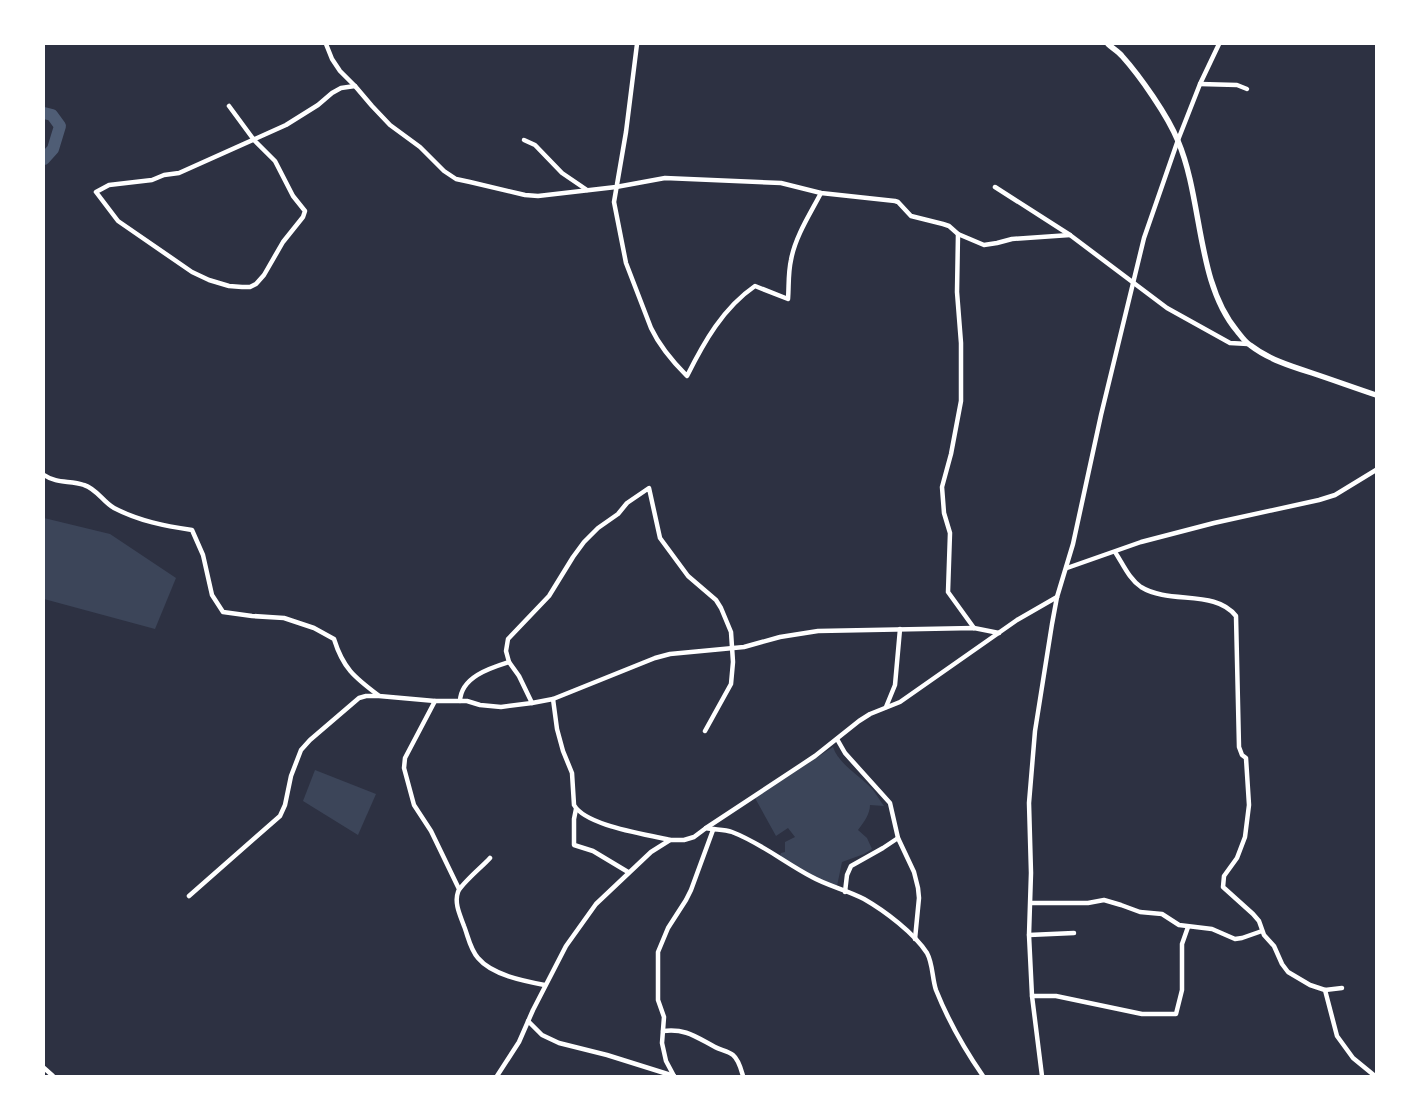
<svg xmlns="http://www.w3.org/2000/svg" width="1420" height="1120" viewBox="0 0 1420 1120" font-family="Commissioner,sans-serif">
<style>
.green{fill:#3c4559}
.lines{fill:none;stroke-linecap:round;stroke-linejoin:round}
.river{stroke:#4f5d75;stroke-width:12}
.minor{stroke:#fff;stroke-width:4.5}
.tertiary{stroke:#fff;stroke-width:5.5}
</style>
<rect width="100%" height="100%" fill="#2d3142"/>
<g class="green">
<polygon points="44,518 110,534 176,578 155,629 44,599"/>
<path d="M 833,747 C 839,765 861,776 873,790 C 877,795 880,801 884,806 L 870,805 C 870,814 864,822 858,830 L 867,838 L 872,849 L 864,854 L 842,862 L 837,886 L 832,887 L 779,859 L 781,853 L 785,852 L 785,842 L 795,837 L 788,828 L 776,836 L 755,798 Z"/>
<polygon points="315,770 376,794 358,835 303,801"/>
</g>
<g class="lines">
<polyline class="river" points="44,113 52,115 60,126 53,149 44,159"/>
<g class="minor">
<polyline points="326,44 332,59 340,71 355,86 372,106 390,125 420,147 444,171 456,179 470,182 525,195 538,196 616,187 665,178 781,183 821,193 895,201 898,202 911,216 943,224 949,226 958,234 984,245 997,243 1012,239 1070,235"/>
<path d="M 637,44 L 626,132 L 614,202 L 626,263 L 651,328 C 660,347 673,362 687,376 C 704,342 723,308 755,286 L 788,299 C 789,287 788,273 791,260 C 795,237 810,214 821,193"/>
<polyline points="1200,84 1237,85 1247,89"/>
<polyline points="229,106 254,140 275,161 293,196 305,211 303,217 283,242 264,275 256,284 250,287 242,287 229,286 209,280 192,272 118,221 96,192 109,185 152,180 164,175 179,173 286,125 318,105 332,93 341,88 355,86"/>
<polyline points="524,140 535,145 562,173 587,190"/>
<polyline points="995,187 1070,235 1167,308 1230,343 1248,344"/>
<polyline points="958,234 957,292 961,343 961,401 951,454 942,487 944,513 950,533 948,592 974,628"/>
<path d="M 44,475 C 57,484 70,480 84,485 C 97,489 103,502 114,508 C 139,521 165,526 192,530 L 203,555 L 212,595 L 223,612 L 252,616 L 284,618 L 314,628 L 334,639 C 343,668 354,677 378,695"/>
<path d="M 1115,552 C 1123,564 1129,579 1141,587 C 1170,605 1215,589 1236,616 L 1239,747 L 1242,755 L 1246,758 L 1249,805 L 1245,837 L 1237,858 L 1224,876 L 1223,887 L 1253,914 L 1259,921 L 1264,935 L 1274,946 L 1282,964 L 1288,972 L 1310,985 L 1325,990 L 1337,1036 L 1353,1058 L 1375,1076"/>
<polyline points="1067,568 1141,542 1214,523 1319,500 1335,495 1376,470"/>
<path d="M 553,699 L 557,729 L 563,751 L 572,773 L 574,805 C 586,826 646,834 670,840"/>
<polyline points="435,701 405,758 404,768 414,805 431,831 459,889"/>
<path d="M 460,701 C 461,677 490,668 509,662"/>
<polyline points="532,703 519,676 509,662 506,651 508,639 549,596 573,557 584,542 598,528 618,514 627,503 649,488 660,538 688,576 716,600 721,608 731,632 733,662 731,684 705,731"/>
<polyline points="886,707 895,685 900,629"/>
<polyline points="837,739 845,753 890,803 898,838 914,872 918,888 919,898 915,939"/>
<polyline points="576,809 574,819 574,845 593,851 628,872"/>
<polyline points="706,828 815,756 859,721 870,714 900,702 1017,620 1057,597"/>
<path d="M 490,858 C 483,866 461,884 458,892 C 454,903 460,915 464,926 C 468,936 470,949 478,958 C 492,975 524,981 545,985"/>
<polyline points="845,892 847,875 851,866 883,848 898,838"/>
<polyline points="189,896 280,816 285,805 291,776 301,750 310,740 359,698 366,696 379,696 435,701 467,701 480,705 501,707 532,703 553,699 655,658 670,654 744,647 780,637 818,631 974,628 999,633"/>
<polyline points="1031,903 1088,903 1104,900 1121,905 1140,912 1162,914 1179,925 1212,929 1235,939 1242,938 1262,931"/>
<polyline points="1029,935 1074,933"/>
<polyline points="1325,990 1342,988"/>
<polyline points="1032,996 1056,996 1142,1014 1176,1014 1182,990 1182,944 1188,927"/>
<polyline points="528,1021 542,1035 559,1043 607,1055 674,1076"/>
<path d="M 663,1031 C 685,1028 696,1037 715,1047 C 720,1050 728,1051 733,1055 C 739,1060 741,1069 743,1076"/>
<polyline points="44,1068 53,1076"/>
<path d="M 497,1076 L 519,1042 L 533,1010 L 566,946 L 596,904 L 651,852 L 670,840 L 684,840 L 694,837 L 706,828 C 715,830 724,829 732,832 C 761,843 785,863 812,877 C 828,886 847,890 864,899 C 885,911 914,933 927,953 C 933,964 932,978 936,990 C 948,1020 965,1050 983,1076"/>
<polyline points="674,1076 666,1061 662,1043 664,1017 658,1000 658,952 668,928 686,900 691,890 713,830"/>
<polyline points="1042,1076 1032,996 1029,935 1031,873 1029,803 1035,731 1052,624 1057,597 1073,544 1101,415 1144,238 1178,140 1200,84 1219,44"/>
</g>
<path class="tertiary" d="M 1108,44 C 1112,48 1118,51 1122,56 C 1140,76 1168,116 1178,141 C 1203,200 1196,282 1237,331 C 1241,336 1245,342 1250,345 C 1268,359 1290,366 1312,373 C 1333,380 1355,388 1376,395"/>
</g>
<rect width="1420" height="1120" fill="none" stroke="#ffffff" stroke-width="90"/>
</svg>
